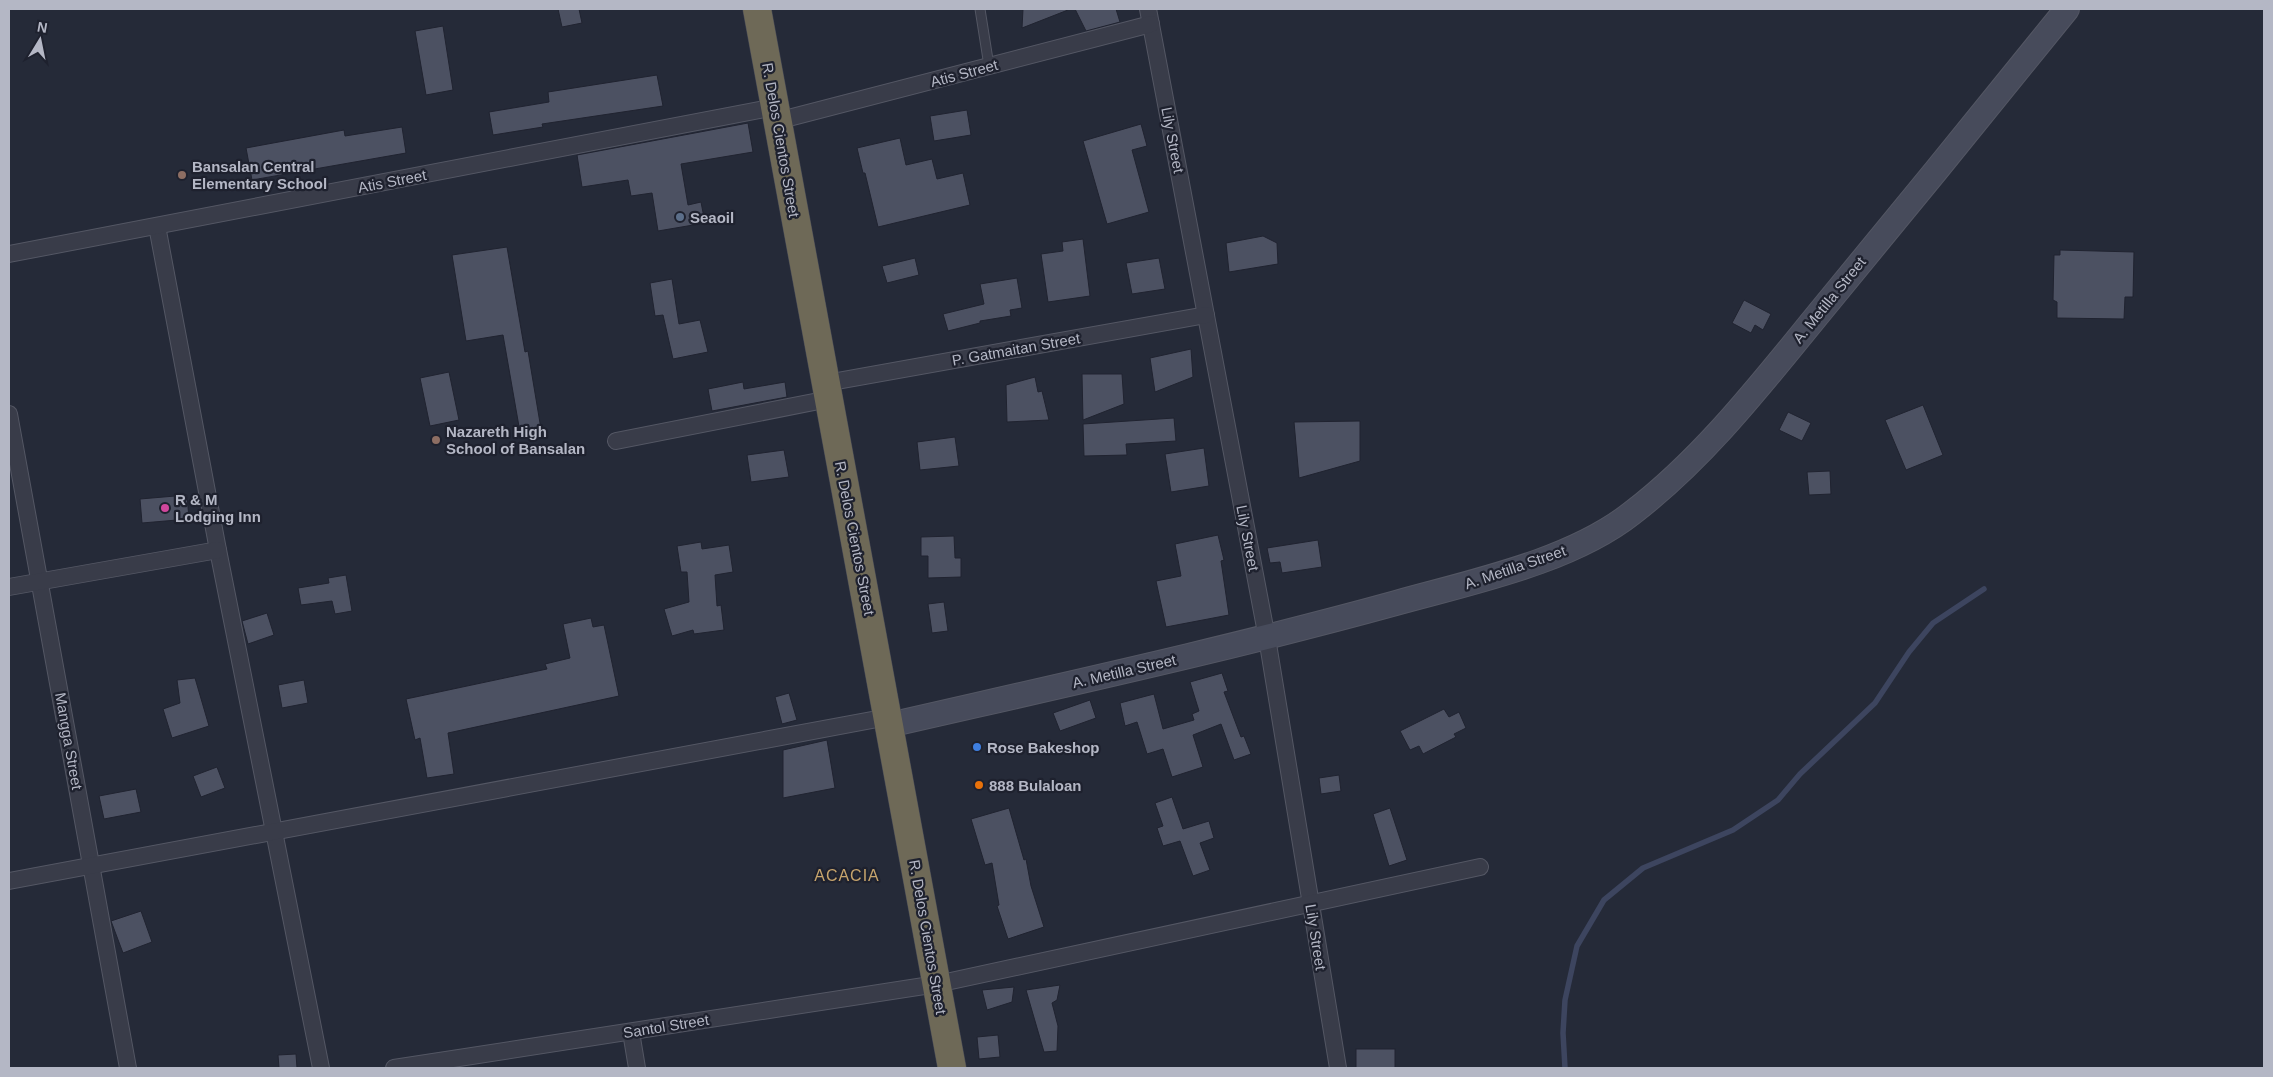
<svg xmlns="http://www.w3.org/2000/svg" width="2273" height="1077" viewBox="0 0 2273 1077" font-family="Helvetica,sans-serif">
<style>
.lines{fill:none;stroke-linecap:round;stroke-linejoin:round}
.stream{stroke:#3d455f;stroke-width:5.5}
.building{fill:#4c5162;stroke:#202330}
.lane-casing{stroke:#545764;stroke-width:11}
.street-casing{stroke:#545764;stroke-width:18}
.secondary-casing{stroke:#545764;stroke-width:26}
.highway-casing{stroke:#444754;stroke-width:29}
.lane{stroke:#393c49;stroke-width:9}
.street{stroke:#393c49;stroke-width:16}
.secondary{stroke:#474b5b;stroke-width:24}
.highway{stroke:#6e6957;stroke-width:28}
.education-dot{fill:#8d6e63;stroke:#1e212e;stroke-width:2}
.service-dot{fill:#5c6f8a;stroke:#1e212e;stroke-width:2}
.hotel-dot{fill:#d1479c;stroke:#1e212e;stroke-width:2}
.shop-dot{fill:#3f7fe0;stroke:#1e212e;stroke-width:2}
.food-dot{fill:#e8710a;stroke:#1e212e;stroke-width:2}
.labels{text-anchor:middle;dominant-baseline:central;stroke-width:4.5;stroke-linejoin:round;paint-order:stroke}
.street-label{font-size:15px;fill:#b4b7c5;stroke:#1e212e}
.poi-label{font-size:15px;font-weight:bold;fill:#b4b7c5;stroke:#1e212e;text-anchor:start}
.neighbourhood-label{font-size:16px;letter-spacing:1px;fill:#c7a56d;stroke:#1e212e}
</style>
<rect width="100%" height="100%" fill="#252a38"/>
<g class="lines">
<polyline class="stream" points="1565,1068 1563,1033 1565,1000 1577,946 1604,900 1643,868 1733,830 1778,800 1800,774 1875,703 1909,652 1933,623 1984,589"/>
</g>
<g class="building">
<polygon points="558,9 579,9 582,23 562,27"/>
<polygon points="1023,9 1068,9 1068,10 1022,28"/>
<polygon points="1075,9 1116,9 1120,22 1086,31"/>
<polygon points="443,26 453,90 426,95 415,31"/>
<polygon points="657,75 663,106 542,124 543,127 493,135 489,112 549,102 548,92"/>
<polygon points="967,110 971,135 934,141 930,116"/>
<polygon points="748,123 753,152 681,164 688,205 701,202 705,223 658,231 652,193 631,196 628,180 582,187 577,155"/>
<polygon points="1141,124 1147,146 1132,150 1149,212 1107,224 1083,141"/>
<polygon points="402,127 406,153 252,180 246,148 344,130 345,136"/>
<polygon points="900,138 906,165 932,159 937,179 963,173 970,205 878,227 865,173 863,173 857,148"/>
<polygon points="1263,236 1277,243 1278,264 1229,272 1226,243"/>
<polygon points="1083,239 1090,296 1048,302 1041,254 1063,251 1062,242"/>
<polygon points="507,247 525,352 528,351 542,435 521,438 503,335 466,341 452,255"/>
<polygon points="2060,250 2134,252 2133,297 2125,297 2124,319 2057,318 2057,302 2053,300 2054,255 2060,255"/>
<polygon points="915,258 919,275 887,283 882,266"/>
<polygon points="1159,258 1165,289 1132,294 1126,263"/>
<polygon points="1017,278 1022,308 1010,310 1011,316 980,321 980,323 948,331 943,314 984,304 980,284"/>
<polygon points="672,279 679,324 700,320 708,352 673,359 663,315 655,316 650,283"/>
<polygon points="1744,300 1771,314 1763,330 1755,325 1751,333 1732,323"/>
<polygon points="1191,349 1193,377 1155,392 1150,358"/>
<polygon points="449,372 459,420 430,426 420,378"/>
<polygon points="1082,374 1122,374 1124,404 1083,420"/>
<polygon points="1035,377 1038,392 1042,391 1049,420 1007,422 1006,385"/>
<polygon points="743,382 744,389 785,382 787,397 712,411 708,389"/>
<polygon points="1923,405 1943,455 1906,470 1885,420"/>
<polygon points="1788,412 1811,423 1802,441 1779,430"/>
<polygon points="1174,418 1176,441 1126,444 1127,455 1084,456 1083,424"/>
<polygon points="1360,421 1360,461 1299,478 1294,422"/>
<polygon points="955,437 959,466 920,470 917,442"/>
<polygon points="1204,448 1209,486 1171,492 1165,454"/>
<polygon points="784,450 789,477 751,482 747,455"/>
<polygon points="1830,471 1831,494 1809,495 1807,472"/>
<polygon points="187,495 189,519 142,523 140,499"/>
<polygon points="1218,535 1224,560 1221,561 1229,615 1166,627 1156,581 1181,576 1175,544"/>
<polygon points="954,536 955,558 961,558 961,577 928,578 928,556 921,556 921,537"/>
<polygon points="1318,540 1322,567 1282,573 1280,562 1270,563 1267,548"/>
<polygon points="701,542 702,549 729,545 733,572 715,575 717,606 721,605 724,630 694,634 693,630 672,636 664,609 689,602 687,572 681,572 677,546"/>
<polygon points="346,575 352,611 335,614 332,601 301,605 298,588 329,583 328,578"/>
<polygon points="944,602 948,631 932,633 928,604"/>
<polygon points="267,613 274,635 248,644 242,621"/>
<polygon points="591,618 593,627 604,625 619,696 448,733 454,774 427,778 420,738 415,740 406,699 547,669 545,664 570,658 563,624"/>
<polygon points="1222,673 1228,691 1224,692 1241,737 1244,736 1251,754 1234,760 1221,724 1193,735 1203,767 1172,777 1163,749 1147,754 1137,722 1125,726 1120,703 1154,694 1163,729 1194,720 1192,714 1199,711 1190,682"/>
<polygon points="195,678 209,726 172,738 163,709 180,703 177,680"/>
<polygon points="304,680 308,703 282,708 278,685"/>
<polygon points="789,693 797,720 782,724 775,697"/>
<polygon points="1090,700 1096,718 1060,731 1053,713"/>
<polygon points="1444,709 1449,717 1459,712 1466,728 1454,734 1456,737 1423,754 1419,746 1410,750 1400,731"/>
<polygon points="827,740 835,788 783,798 783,750"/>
<polygon points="217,767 225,788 201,797 193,776"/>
<polygon points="1339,775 1341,791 1321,794 1319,778"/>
<polygon points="136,789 141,812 104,819 99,796"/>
<polygon points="1172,797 1183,829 1209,821 1214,838 1200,843 1210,870 1193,876 1180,841 1163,846 1157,828 1163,826 1155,803"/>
<polygon points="1009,808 1024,860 1026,859 1031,886 1044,927 1008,939 997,906 999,905 992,863 985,865 971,819"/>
<polygon points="1390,808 1407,860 1389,866 1373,814"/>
<polygon points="141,911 152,942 123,953 111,921"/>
<polygon points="1060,985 1057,1000 1052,1003 1058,1026 1057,1051 1044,1052 1026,990"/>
<polygon points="1014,987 1012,1002 987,1010 982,990"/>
<polygon points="998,1035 1000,1057 979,1059 977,1037"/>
<rect x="1356" y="1049" width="39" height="19"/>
<polygon points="296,1054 297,1068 279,1068 278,1055"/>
</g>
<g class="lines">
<g class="lane-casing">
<polyline id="lane" points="980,9 989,66"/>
</g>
<g class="street-casing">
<g id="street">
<polyline points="1148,9 1267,638 1338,1068"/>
<polyline points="777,121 1151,24"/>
<polyline points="157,226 218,550 321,1068"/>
<polyline points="9,254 775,107"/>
<polyline points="826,383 1206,315"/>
<polyline points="9,414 128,1068"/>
<polyline points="616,441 829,399"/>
<polyline points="9,587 218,550"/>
<polyline points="9,881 888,717"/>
<polyline points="631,1032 637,1068"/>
<polyline points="394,1068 937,984 1480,867"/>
</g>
</g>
<g class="secondary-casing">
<path id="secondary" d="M 889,725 C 1059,686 1229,649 1396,603 C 1471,582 1570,562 1632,513 C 1708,455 1768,375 1829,301 C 1909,204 1988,107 2067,9"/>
</g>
<g class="highway-casing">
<polyline id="highway" points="757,9 952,1068"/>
</g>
<use href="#lane" class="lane"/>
<use href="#street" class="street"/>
<use href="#secondary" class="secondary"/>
<use href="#highway" class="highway"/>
</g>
<g class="education-dot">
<circle cx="182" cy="175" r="5"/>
<circle cx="436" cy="440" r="5"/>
</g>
<circle class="service-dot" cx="680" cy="217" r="5"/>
<circle class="hotel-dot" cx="165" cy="508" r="5"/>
<circle class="shop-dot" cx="977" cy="747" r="5"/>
<circle class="food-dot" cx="979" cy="785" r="5"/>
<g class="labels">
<g class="street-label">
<text transform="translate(964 73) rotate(-15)">Atis Street</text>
<text transform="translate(781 140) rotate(80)">R. Delos Cientos Street</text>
<text transform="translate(1173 140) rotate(79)">Lily Street</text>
<text transform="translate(392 181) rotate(-11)">Atis Street</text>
<text transform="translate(1829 300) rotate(-51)">A. Metilla Street</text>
<text transform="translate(1016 349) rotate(-10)">P. Gatmaitan Street</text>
<text transform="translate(855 538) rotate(79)">R. Delos Cientos Street</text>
<text transform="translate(1248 538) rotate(79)">Lily Street</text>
<text transform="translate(1515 567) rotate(-19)">A. Metilla Street</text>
<text transform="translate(1124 671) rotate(-13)">A. Metilla Street</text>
<text transform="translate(69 741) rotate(80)">Mangga Street</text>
<text transform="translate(928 937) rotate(80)">R. Delos Cientos Street</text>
<text transform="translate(1316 937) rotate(81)">Lily Street</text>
<text transform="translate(666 1026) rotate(-9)">Santol Street</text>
</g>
<g class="poi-label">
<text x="192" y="166">Bansalan Central<tspan x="192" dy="17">Elementary School</tspan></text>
<text x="690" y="217">Seaoil</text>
<text x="446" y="431">Nazareth High<tspan x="446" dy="17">School of Bansalan</tspan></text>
<text x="175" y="499">R &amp; M<tspan x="175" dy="17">Lodging Inn</tspan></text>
<text x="987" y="747">Rose Bakeshop</text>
<text x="989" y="785">888 Bulaloan</text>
</g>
<g class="neighbourhood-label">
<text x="847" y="875">ACACIA</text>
</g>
</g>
<rect width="2273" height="1077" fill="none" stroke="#b4b7c5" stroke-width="20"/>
<g transform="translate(40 40) rotate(10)" stroke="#1e212e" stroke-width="4" paint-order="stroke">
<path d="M0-4L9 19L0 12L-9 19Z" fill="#b4b7c5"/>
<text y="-8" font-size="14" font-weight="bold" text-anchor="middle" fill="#b4b7c5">N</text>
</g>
</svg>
